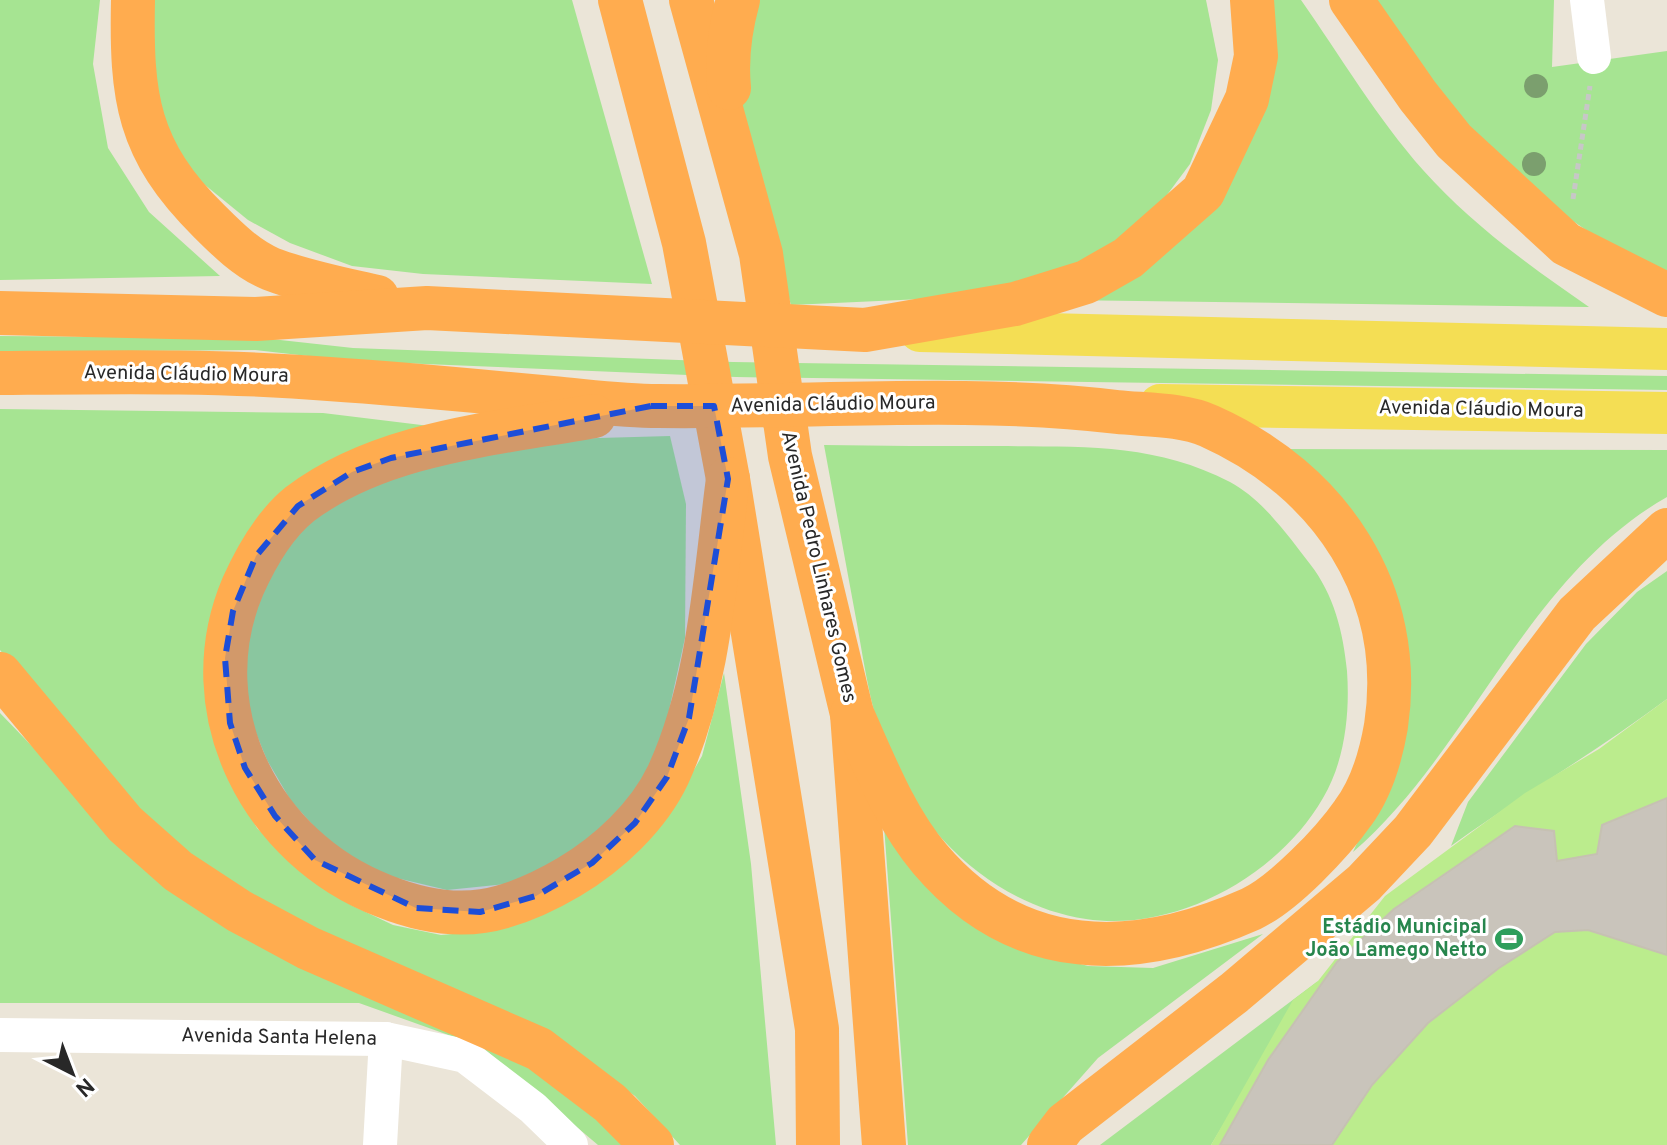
<svg xmlns="http://www.w3.org/2000/svg" width="1667" height="1145" viewBox="0 0 1667 1145" font-family="Overpass,sans-serif">
<style>
.green{fill:#a6e492}
.pitch{fill:#bbec8d}
.building{fill:#c9c4bb;stroke:#c6c1b2;stroke-width:2}
.lines{fill:none;stroke-linecap:round;stroke-linejoin:round}
.path{stroke:#c7c7c7;stroke-width:5;stroke-dasharray:6 4;stroke-linecap:butt}
.minor{stroke:#fff;stroke-width:34}
.major{stroke:#f4de54;stroke-width:42}
.highway{stroke:#ffac4f;stroke-width:44}
.tree{fill:#7b9f6e}
.marked{fill:#1d4ed8;fill-opacity:0.2;stroke:#1d4ed8;stroke-width:6;stroke-dasharray:16 10;stroke-linejoin:round}
.labels{text-anchor:middle;dominant-baseline:central;stroke-width:6;stroke-linejoin:round;paint-order:stroke}
.street-label{font-size:20px;fill:#282828;stroke:#fff}
.leisure-label{font-size:20px;font-weight:bold;fill:#27864d;stroke:#fff;text-anchor:end}
</style>
<rect width="100%" height="100%" fill="#ebe5d8"/>
<g class="green">
<polygon points="0,0 100,0 93,64 108,148 149,212 220,276 0,280"/>
<polygon points="154,0 572,0 652,284 423,274 352,266 290,243 248,220 194,176 159,115 145,48"/>
<polygon points="745,0 1206,0 1218,60 1211,110 1190,164 1152,215 1114,250 988,296 791,305 749,165 739,88"/>
<path d="M 1239,0 L 1301,0 C 1341,57 1377,118 1423,170 C 1471,224 1530,266 1589,307 L 1061,300 L 1228,146 Z"/>
<polygon points="1371,0 1554,0 1552,67 1667,51 1667,285 1520,185 1442,95"/>
<polygon points="0,336 262,338 353,348 733,362 1667,376 1667,390 736,377 352,361 255,350 0,352"/>
<polygon points="0,409 323,413 446,428 239,551 230,780 257,828 306,874 351,905 393,925 441,935 497,930 667,816 702,756 724,673 751,864 776,1145 680,1145 635,1096 578,1058 312,931 189,855 99,771 0,650"/>
<polygon points="670,436 686,504 685,638 661,747 621,816 564,859 506,884 447,890 384,875 331,845 291,801 267,760 249,716 245,667 249,620 274,567 309,519 360,486 527,440"/>
<path d="M 824,445 C 881,446 939,446 997,446 C 1080,447 1153,442 1230,482 C 1262,499 1288,535 1310,564 C 1334,595 1343,631 1347,671 C 1350,713 1345,761 1323,798 C 1279,875 1176,933 1086,919 C 999,906 925,839 890,759 C 872,717 865,669 857,624 C 846,564 835,505 824,445 Z"/>
<path d="M 1275,449 L 1667,450 L 1667,497 C 1525,578 1472,749 1353,852 L 1380,792 L 1401,671 Z"/>
<path d="M 1667,571 L 1667,699 C 1597,751 1522,795 1451,846 L 1468,802 L 1586,644 L 1637,592 Z"/>
<polygon points="0,713 161,880 515,1051 636,1145 598,1145 482,1047 359,1003 0,1003"/>
<polygon points="884,826 1024,949 1088,966 1153,968 1263,934 1098,1058 1021,1145 908,1145"/>
<polygon points="1318,981 1252,1077 1211,1145 1100,1145"/>
</g>
<polygon class="pitch" points="1667,699 1667,1145 1211,1145 1293,1000 1318,981 1385,896 1525,793 1599,749"/>
<polygon class="building" points="1667,798 1667,955 1588,930 1555,932 1499,968 1428,1023 1372,1085 1332,1145 1220,1145 1268,1060 1337,962 1394,909 1515,826 1554,831 1557,861 1597,854 1602,825"/>
<g class="lines">
<polyline class="path" points="1573,199 1590,86"/>
<g class="minor">
<polyline points="1587,0 1594,57"/>
<polyline points="0,1035 386,1039 465,1056 533,1108 571,1145"/>
<polyline points="380,1145 386,1039"/>
</g>
<g class="major">
<polyline points="920,331 1667,349"/>
<polyline points="1160,405 1667,413"/>
</g>
<g class="highway">
<path d="M 133,0 C 131,97 137,150 209,221 C 227,239 247,259 271,269 C 305,282 342,289 377,297"/>
<polyline points="620,0 684,243 728,479 817,1029 818,1145"/>
<polyline points="691,0 761,254 790,456 852,714 884,1145"/>
<polyline points="1351,0 1418,96 1454,141 1566,244 1667,295"/>
<path d="M 729,88 C 726,57 730,29 738,0"/>
<polyline points="0,313 256,319 427,308 865,330 1015,304 1086,282 1128,258 1203,192 1247,99 1256,56 1252,0"/>
<path d="M 0,373 C 110,372 220,370 329,379 C 404,384 478,391 552,398 C 587,401 623,406 658,406 C 811,408 965,394 1117,412 C 1146,415 1182,414 1209,426 C 1330,480 1406,592 1386,726 C 1381,755 1371,789 1353,813 C 1332,843 1283,894 1251,909 C 1134,961 1018,963 930,859 C 895,818 874,763 852,714"/>
<path d="M 594,416 C 496,434 382,442 300,504 C 275,524 256,557 243,586 C 190,710 261,849 384,896 C 414,908 450,916 483,911 C 514,906 542,893 569,877 C 608,854 648,817 668,775 C 710,684 715,577 728,479"/>
<polyline points="0,674 125,824 178,871 239,911 308,948 539,1049 610,1103 652,1145"/>
<polyline points="1049,1145 1065,1124 1234,993 1364,883 1413,831 1577,614 1667,530"/>
</g>
</g>
<g class="tree">
<circle cx="1536" cy="86" r="12"/>
<circle cx="1534" cy="164" r="12"/>
</g>
<path class="marked" d="M 651,406 L 714,406 L 728,479 L 689,718 L 667,777 L 635,823 L 592,863 L 536,896 L 480,912 L 416,908 L 315,860 L 275,816 L 245,768 L 230,723 L 225,658 L 233,611 L 256,556 L 298,506 L 352,472 L 391,458 Z"/>
<defs>
<g id="stadium-bare" transform="scale(2.16)"><path d="M0-5a6.5 5 0 1 0 0 10a6.5 5 0 1 0 0-10ZM-3.5-1.8h7v3.6h-7Z" fill="#2e9e5b" stroke="#fff" stroke-width="2.5" paint-order="stroke"/></g>
</defs>
<g fill-rule="evenodd">
<use href="#stadium-bare" x="1509" y="939"/>
</g>
<g class="labels">
<g class="street-label">
<text transform="translate(186 375) rotate(1)">Avenida Cláudio Moura</text>
<text transform="translate(833 405) rotate(-1)">Avenida Cláudio Moura</text>
<text transform="translate(1481 410) rotate(1)">Avenida Cláudio Moura</text>
<text transform="translate(818 567) rotate(77)">Avenida Pedro Linhares Gomes</text>
<text transform="translate(279 1038) rotate(1)">Avenida Santa Helena</text>
</g>
<g class="leisure-label">
<text x="1487" y="928">Estádio Municipal<tspan x="1487" dy="23">João Lamego Netto</tspan></text>
</g>
</g>
<g transform="translate(72 1073) rotate(138)" stroke="#ffffff" stroke-width="6" paint-order="stroke">
<path d="M0-6L14 30L0 20L-14 30Z" fill="#282828"/>
<text y="-12" font-size="22" font-weight="bold" text-anchor="middle" fill="#282828">N</text>
</g>
</svg>
